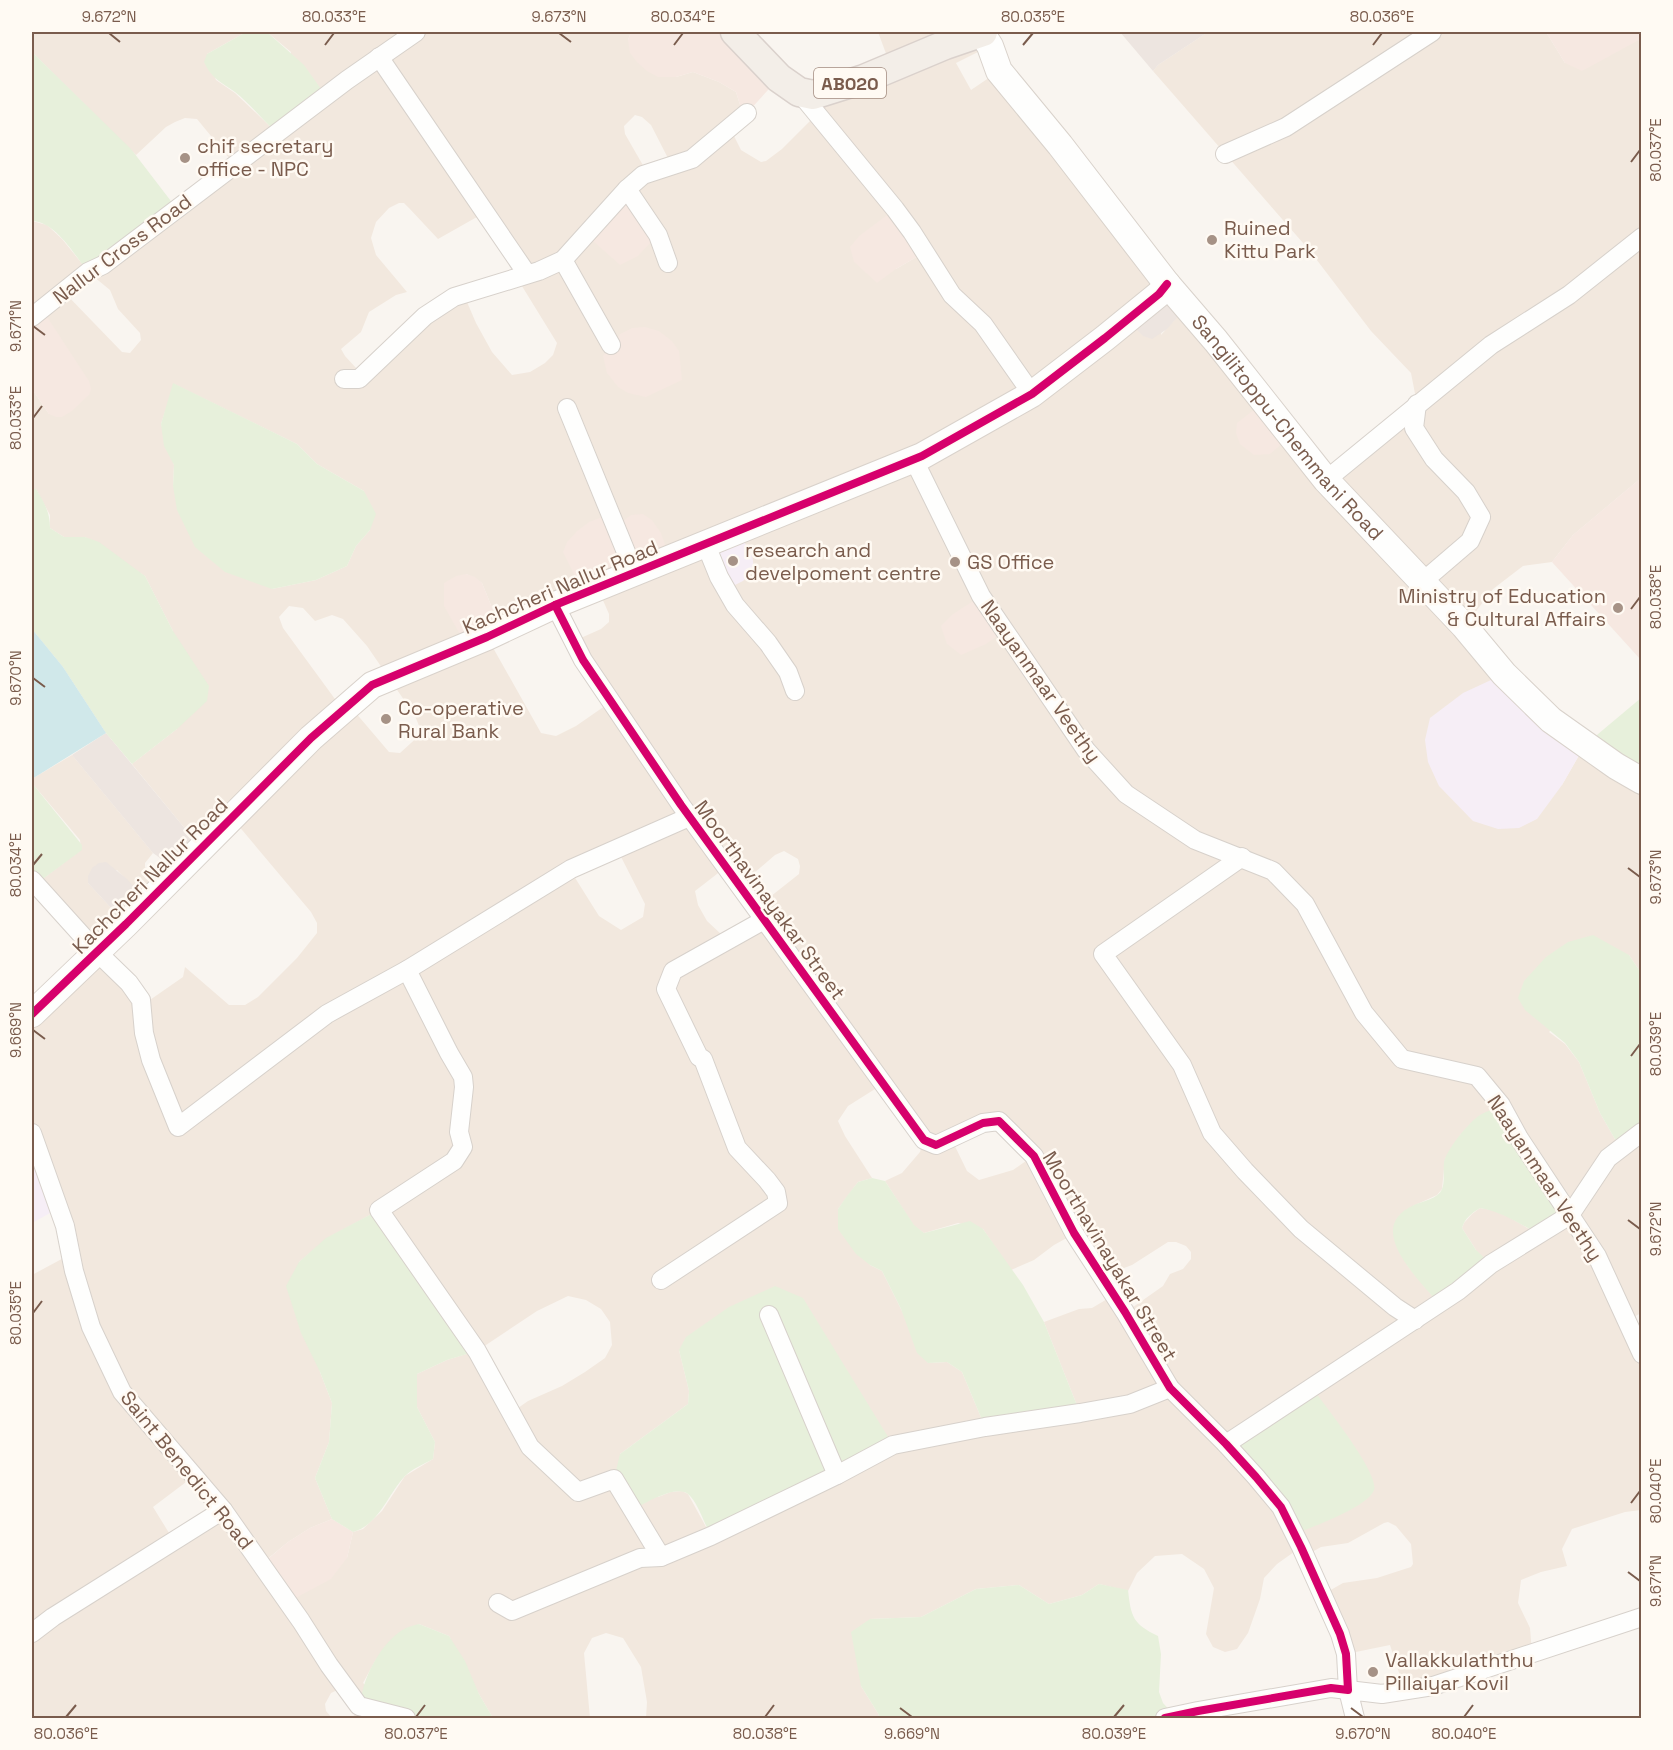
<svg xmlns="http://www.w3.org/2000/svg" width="1673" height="1750" viewBox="0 0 1673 1750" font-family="'Space Grotesk',sans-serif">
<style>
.residential{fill:#f2e8de;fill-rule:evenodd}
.commercial{fill:#f6e8e1}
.industrial{fill:#ede5e0}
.education{fill:#f6eef6}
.green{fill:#e7f0db}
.water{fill:#d0e8ea}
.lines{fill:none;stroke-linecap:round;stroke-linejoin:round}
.street-casing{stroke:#d7d1cb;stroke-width:20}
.secondary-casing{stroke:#d9d2cb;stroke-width:28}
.primary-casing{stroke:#dad1cc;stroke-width:31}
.street{stroke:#fefefd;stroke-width:18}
.secondary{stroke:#fefefd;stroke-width:26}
.primary{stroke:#f3eee8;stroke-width:28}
.cycleway-casing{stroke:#fffaf3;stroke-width:11}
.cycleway{stroke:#d6006c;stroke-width:8}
.ticks{fill:none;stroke:#7a5c4d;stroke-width:2}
.poi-dot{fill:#a69286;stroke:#fffaf3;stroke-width:2}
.labels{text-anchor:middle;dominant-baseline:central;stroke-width:5;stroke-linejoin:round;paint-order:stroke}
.shield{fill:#fffaf3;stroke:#a28b7f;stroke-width:1.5}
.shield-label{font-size:18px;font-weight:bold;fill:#7a5c4d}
.poi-label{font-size:20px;fill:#7a5c4d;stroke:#fffaf3;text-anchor:start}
.street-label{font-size:20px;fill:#7a5c4d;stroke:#fffaf3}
.neatline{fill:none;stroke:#7a5c4d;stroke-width:2}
.ticks-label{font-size:15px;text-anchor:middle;fill:#7a5c4d}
</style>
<rect width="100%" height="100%" fill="#f9f5f0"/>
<path class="residential" d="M 32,32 L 246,32 L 207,54 L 216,80 L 235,93 L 277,133 L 291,52 L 267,32 L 631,32 L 628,40 L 676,77 L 693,72 L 719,82 L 736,92 L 741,108 L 730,128 L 741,150 L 761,162 L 766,161 L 782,149 L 817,114 L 806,101 L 891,67 L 878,32 L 942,32 L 990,46 L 956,63 L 971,90 L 999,71 L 1167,283 L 1161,335 L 1187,306 L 1327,480 L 1417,404 L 1411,373 L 1371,331 L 1310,251 L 1153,71 L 1158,65 L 1208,32 L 1546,32 L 1565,63 L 1639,40 L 1641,35 L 1641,478 L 1573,535 L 1552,562 L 1523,566 L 1493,589 L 1464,627 L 1562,785 L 1585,745 L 1641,781 L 1641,973 L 1629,955 L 1549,1032 L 1565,1044 L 1579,1062 L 1600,1113 L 1620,1148 L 1642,1132 L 1641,1313 L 1627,1321 L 1641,1354 L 1641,1510 L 1625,1512 L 1572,1529 L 1562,1549 L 1567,1566 L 1541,1572 L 1521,1580 L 1518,1603 L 1530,1628 L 1532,1653 L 1405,1691 L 1390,1645 L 1346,1654 L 1322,1595 L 1343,1583 L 1377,1578 L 1411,1567 L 1413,1564 L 1411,1544 L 1396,1526 L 1388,1522 L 1384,1523 L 1348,1543 L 1321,1547 L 1305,1556 L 1301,1547 L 1277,1564 L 1264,1578 L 1260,1599 L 1248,1633 L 1237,1649 L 1225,1652 L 1213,1647 L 1206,1634 L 1214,1588 L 1204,1569 L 1182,1554 L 1155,1556 L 1137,1573 L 1128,1591 L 1099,1584 L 1082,1595 L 1049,1604 L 1019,1585 L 976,1589 L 921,1617 L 870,1619 L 861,1686 L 879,1715 L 878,1718 L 646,1718 L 647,1702 L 641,1667 L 623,1638 L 606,1633 L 592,1638 L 584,1653 L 590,1718 L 493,1718 L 479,1694 L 449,1636 L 419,1624 L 388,1644 L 375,1661 L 363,1683 L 406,1718 L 352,1718 L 361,1706 L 344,1687 L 331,1693 L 325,1704 L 326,1711 L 332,1718 L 32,1718 L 32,1275 L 71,1254 L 32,1133 L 32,1012 L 97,952 L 36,884 L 81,850 L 80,840 L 32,783 L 32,779 L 72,755 L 153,853 L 145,863 L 145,867 L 162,886 L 147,902 L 117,870 L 88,883 L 126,924 L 97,952 L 147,1002 L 183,977 L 185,967 L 229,1005 L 245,1005 L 258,997 L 297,958 L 317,933 L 317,923 L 311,912 L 232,818 L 201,848 L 132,764 L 177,729 L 173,631 L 145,576 L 85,537 L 64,537 L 50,528 L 50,515 L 36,489 L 32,489 L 32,389 L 49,414 L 32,317 L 32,221 L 47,225 L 62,239 L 88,271 L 234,164 L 197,119 L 185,118 L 175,122 L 166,127 L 136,155 L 32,52 ZM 635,115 L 642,117 L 651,125 L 672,166 L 648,174 L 625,134 L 624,126 ZM 399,203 L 404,203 L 409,208 L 438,239 L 484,213 L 517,278 L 557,343 L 553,355 L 545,363 L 530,372 L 512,375 L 492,352 L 476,323 L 464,295 L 357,369 L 345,356 L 341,349 L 361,332 L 369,312 L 396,295 L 407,292 L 376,255 L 371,238 L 376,222 L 389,208 ZM 895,209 L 925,252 L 896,269 ZM 88,272 L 110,290 L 118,309 L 140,333 L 141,340 L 130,353 L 122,352 L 64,292 ZM 174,384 L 297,444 L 317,464 L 364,491 L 370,530 L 356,546 L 347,566 L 316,580 L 272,589 L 173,486 L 174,465 L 161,424 ZM 466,574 L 475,578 L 482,583 L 501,630 L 598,589 L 609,614 L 609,622 L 601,629 L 574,641 L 612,701 L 576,726 L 556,736 L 541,733 L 487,637 ZM 289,606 L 303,608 L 315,621 L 332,615 L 343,619 L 367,646 L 415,716 L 422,733 L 400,753 L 389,752 L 349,705 L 343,710 L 283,628 L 279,617 ZM 617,849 L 645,904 L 643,917 L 621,930 L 599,916 L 572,873 ZM 784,851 L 798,859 L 800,866 L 799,874 L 756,908 L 764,920 L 722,935 L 707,921 L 698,905 L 695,891 L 726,867 L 740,885 L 775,855 ZM 883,1084 L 924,1139 L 920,1152 L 902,1173 L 885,1181 L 914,1226 L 924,1233 L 958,1223 L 983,1229 L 1011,1270 L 1034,1260 L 1054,1245 L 1074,1234 L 1103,1276 L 1132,1265 L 1168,1242 L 1176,1242 L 1186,1246 L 1191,1252 L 1191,1259 L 1183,1269 L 1170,1274 L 1163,1286 L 1126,1312 L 1114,1295 L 1092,1308 L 1079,1309 L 1044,1322 L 1080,1413 L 985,1427 L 962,1372 L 947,1362 L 928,1363 L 882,1271 L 870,1265 L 838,1209 L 858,1182 L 872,1178 L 845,1136 L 838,1121 L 848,1106 ZM 999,1121 L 1033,1156 L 1013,1170 L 979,1180 L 967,1171 L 951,1138 ZM 1461,1134 L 1538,1234 L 1505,1215 L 1492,1210 L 1480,1208 L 1472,1214 L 1464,1223 L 1462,1228 L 1476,1250 L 1439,1304 L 1407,1265 L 1413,1206 L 1437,1195 L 1442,1189 L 1445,1159 ZM 379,1210 L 476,1351 L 447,1360 L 417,1374 L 417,1407 L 435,1442 L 433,1459 L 405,1476 L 382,1511 L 363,1529 L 353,1532 L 347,1558 L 265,1561 L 288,1542 L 310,1528 L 332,1519 L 315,1478 L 329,1442 L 332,1403 L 320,1372 L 299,1262 L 326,1239 ZM 568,1296 L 586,1300 L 601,1309 L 610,1322 L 612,1345 L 605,1358 L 585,1372 L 562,1386 L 528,1401 L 511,1413 L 477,1351 L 537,1311 ZM 679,1350 L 804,1486 L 711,1536 L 688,1494 L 682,1491 L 671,1492 L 658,1497 L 620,1454 L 688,1404 L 689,1391 ZM 194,1476 L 223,1510 L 174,1541 L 153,1507 Z"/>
<g class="commercial">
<polygon points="631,32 735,32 779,78 747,113 741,108 736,92 719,82 693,72 676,77 658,77 647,71 637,62 630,53 628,40"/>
<polygon points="1546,32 1641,32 1642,35 1639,40 1582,71 1565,63"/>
<polygon points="627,189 658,235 638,256 620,265 585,234"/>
<polygon points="895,209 925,252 896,269 877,283 854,262 850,247 859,236"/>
<polygon points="42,309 89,381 91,389 89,395 72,411 62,417 56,417 49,414 32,389 32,317"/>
<polygon points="645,327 659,331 672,341 679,351 682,380 646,397 628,393 618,387 607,373 603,356 620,334 632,328"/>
<polygon points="1264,402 1291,436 1270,454 1254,455 1240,444 1236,433 1237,423"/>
<polygon points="1641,478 1641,660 1552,562 1573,535"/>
<polygon points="610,514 616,526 631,515 643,514 652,520 661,533 670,559 584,594 563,552 567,542 577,531 589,522"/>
<polygon points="466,574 475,577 482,583 501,630 466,645 444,606 444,583 456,576"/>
<polygon points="981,596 1005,631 986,644 961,655 947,644 941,626 953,614"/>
<polygon points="332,1519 353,1532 347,1558 331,1579 288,1602 262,1564 288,1542 310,1528"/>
</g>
<g class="industrial">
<polygon points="1120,32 1208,32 1158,65 1153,71"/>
<polygon points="1159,294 1187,306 1167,329 1152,339 1143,336 1136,329"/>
<polygon points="106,733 201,848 177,870 153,853 72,755"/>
<polygon points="106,862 128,880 147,902 126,924 88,883 88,876 92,868 99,863"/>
</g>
<g class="education">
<polygon points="737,532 752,553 754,570 743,581 731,587 706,545"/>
<polygon points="1504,674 1585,745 1562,785 1537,819 1519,828 1498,829 1473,821 1439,786 1428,762 1425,740 1430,718 1463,693"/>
<polygon points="32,1143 52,1212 32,1223"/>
</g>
<g class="green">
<path d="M 246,32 L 267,32 L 304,65 L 326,96 L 277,133 C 263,120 250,104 235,92 C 222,83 211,78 204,62 L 207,54 Z"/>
<path d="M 32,52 L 131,149 L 177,209 L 88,272 C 74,254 56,222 32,221 Z"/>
<polygon points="173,383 297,444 317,464 364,491 376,514 370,530 356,546 347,566 316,580 272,589 225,572 195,547 177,510 173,486 174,465 164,446 161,424"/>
<path d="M 32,489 L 36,489 C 44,502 50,512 50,528 L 64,537 L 85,537 L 99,542 L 145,576 L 173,631 L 209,686 L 207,701 L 177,729 L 132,764 L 106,733 L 63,667 L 32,629 Z"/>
<polygon points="1641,698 1641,781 1585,745"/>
<polygon points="32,783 82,845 82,850 36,884 32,880"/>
<polygon points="1593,935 1629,955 1641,973 1641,1132 1620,1148 1600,1113 1579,1062 1565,1043 1525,1010 1518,998 1524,981 1546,957 1568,942"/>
<path d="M 1501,1105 L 1570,1215 L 1538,1234 C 1519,1223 1502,1212 1480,1208 C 1472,1213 1465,1218 1462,1228 L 1476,1250 L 1491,1264 L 1439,1304 C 1418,1278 1363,1228 1414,1205 C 1423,1201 1438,1199 1442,1189 C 1445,1182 1443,1170 1444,1162 C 1447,1149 1469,1122 1480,1115 C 1487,1111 1495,1109 1501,1105 Z"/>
<polygon points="872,1178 885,1181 914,1225 924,1233 970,1221 983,1229 1023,1285 1044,1322 1080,1413 985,1427 962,1372 947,1362 928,1363 917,1353 901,1309 882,1271 870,1265 856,1254 838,1229 838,1209 847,1196 858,1182"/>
<path d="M 379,1210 L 477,1351 L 447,1360 L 417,1374 L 417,1407 L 435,1442 L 433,1459 C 424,1464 412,1469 405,1476 C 387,1495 380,1524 353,1532 L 332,1519 L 315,1478 L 329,1442 L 332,1403 L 320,1372 L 301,1333 L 286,1286 L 299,1262 L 326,1238 Z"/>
<path d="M 775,1286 L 803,1298 L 893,1445 L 711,1536 C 705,1525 697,1501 688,1494 C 676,1484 644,1504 632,1510 L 614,1479 L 620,1454 L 688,1404 L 689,1391 L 679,1350 L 686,1337 L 729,1307 Z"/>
<path d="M 1312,1388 C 1324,1404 1380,1474 1374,1490 C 1368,1507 1312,1527 1295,1534 L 1226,1444 Z"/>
<path d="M 1099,1584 L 1128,1590 C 1131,1617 1133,1624 1158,1636 L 1161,1654 L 1159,1692 L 1163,1703 L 1175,1716 L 1165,1718 L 878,1718 L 879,1715 L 861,1686 L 851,1632 L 870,1619 L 921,1617 L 976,1589 L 1019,1585 L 1049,1604 L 1082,1595 Z"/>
<path d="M 419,1624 L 449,1636 L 465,1661 L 479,1694 L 493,1718 L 406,1718 L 361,1706 C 360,1681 382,1640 406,1628 C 410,1626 415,1625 419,1624 Z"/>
</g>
<polygon class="water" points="32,629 63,667 106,733 32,779"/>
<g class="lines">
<g class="street-casing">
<g id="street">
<polyline points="379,57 527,274"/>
<polyline points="799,92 895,209 912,232 952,295 983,324 1032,394"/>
<polyline points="1225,154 1286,127 1432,32"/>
<polyline points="627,189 658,235 668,263"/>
<polyline points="563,260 611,345"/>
<polyline points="32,317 88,272 103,265 347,80 416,32"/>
<polyline points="344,379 359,379 425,316 454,297 539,271 563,260 627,189 643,175 692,159 747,113"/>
<polyline points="1417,404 1414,428 1434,459 1466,492 1481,517 1470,541 1421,583"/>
<polyline points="567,408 635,574"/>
<polyline points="914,460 981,596 1086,750 1126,794 1195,840 1273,871 1305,904 1364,1013 1402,1059 1477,1076 1501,1105 1519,1138 1597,1256 1642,1354"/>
<polyline points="1326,480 1491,345 1569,295 1642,237"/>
<polyline points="706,545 719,577 735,605 768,643 788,672 795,691"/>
<polyline points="555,605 583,660 681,805 924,1140 936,1145 983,1123 999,1121 1034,1156 1074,1233 1125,1312 1170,1388 1226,1444 1256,1477 1281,1507 1301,1547 1340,1634 1346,1654 1348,1690 1331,1688 1198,1711 1165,1718"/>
<polyline points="1242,857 1103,954 1182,1065 1212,1133 1245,1171 1301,1229 1395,1307 1415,1320"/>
<polyline points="32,880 97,952 129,983 141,1000 144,1033 151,1060 178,1127 327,1014 407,970 571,869 689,817"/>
<polyline points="407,970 449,1053 463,1077 464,1087 459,1132 463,1147 454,1161 379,1210 477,1351 530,1447 578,1492 614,1479 661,1557 711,1536 837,1475 893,1445 985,1427 1080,1413 1130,1404 1170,1388"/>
<polyline points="32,1133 65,1226 74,1271 91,1327 122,1392 223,1510 301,1621 329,1665 359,1706 406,1718"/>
<polyline points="661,1280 778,1203 776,1192 767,1180 737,1148 703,1059 699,1057 666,989 673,971 764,920"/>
<polyline points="769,1315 837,1475"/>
<polyline points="1226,1444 1458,1291 1491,1264 1570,1215 1608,1158 1642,1132"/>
<polyline points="498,1603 512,1611 640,1558 661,1557"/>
<polyline points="32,1633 53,1617 223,1510"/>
<polyline points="1355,1718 1348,1690 1382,1694 1433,1686 1642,1617"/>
</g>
</g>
<g class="secondary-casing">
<g id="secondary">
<path id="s1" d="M 981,32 L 990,46 L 999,71 L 1060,145 L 1167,284 L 1216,341 L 1326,480 L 1464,626 L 1504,674 L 1551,720 L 1616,766 L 1642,781"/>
<polyline points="32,1014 126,924 311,738 372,685 487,637 555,605 922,456 1032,394 1105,338 1159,294 1167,284"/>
</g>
</g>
<g class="primary-casing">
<polyline id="primary" points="735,32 779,78 799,92 813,95 864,79 945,45 983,32"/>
</g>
<use href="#street" class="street"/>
<use href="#secondary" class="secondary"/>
<use href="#primary" class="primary"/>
<g class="cycleway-casing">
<g id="cycleway">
<polyline points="555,605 583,660 681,805 924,1140 936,1145 983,1123 999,1121 1034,1156 1074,1233 1125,1312 1170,1388 1226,1444 1256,1477 1281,1507 1301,1547 1340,1634 1346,1654 1348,1690 1331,1688 1198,1711 1165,1718"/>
<polyline points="32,1014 126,924 311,738 372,685 487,637 555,605 922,456 1032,394 1105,338 1159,294 1167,284"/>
</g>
</g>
<use href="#cycleway" class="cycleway"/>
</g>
<path class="ticks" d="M 109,33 L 120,42M 559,33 L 571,42M 325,45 L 334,33M 674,45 L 683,33M 1023,45 L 1033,33M 1373,45 L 1382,33M 1631,162 L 1640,150M 33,326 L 45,335M 33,418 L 42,406M 1631,609 L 1640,597M 33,678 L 45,687M 33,865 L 42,854M 1628,868 L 1640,877M 33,1030 L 45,1039M 1631,1056 L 1640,1044M 1628,1220 L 1640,1229M 33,1313 L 42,1301M 1631,1503 L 1640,1491M 1628,1572 L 1640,1581M 900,1708 L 912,1717M 1351,1708 L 1363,1717M 66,1717 L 76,1705M 416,1717 L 425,1705M 765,1717 L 774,1705M 1114,1717 L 1124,1705M 1464,1717 L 1473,1705"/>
<g class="poi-dot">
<circle cx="185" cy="158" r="6"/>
<circle cx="1212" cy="240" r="6"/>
<circle cx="733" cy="561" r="6"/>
<circle cx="955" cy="562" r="6"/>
<circle cx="1618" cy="608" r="6"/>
<circle cx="386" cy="719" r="6"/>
<circle cx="1373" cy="1672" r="6"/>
</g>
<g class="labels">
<rect class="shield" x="814" y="68" width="72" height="30" rx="4.5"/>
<g class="shield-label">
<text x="850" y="83">AB020</text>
</g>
<g class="poi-label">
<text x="197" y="146">chif secretary<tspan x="197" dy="23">office - NPC</tspan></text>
<text x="1224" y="228">Ruined<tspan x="1224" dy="23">Kittu Park</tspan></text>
<text x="745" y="550">research and<tspan x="745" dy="23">develpoment centre</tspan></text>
<text x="967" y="562">GS Office</text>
<text x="1606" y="596" text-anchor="end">Ministry of Education<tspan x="1606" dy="23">&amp; Cultural Affairs</tspan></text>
<text x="398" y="708">Co-operative<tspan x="398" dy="23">Rural Bank</tspan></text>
<text x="1385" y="1660">Vallakkulaththu<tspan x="1385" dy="23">Pillaiyar Kovil</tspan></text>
</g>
<g class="street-label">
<text transform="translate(122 249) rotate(-37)">Nallur Cross Road</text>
<text stroke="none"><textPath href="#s1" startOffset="502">Sangilitoppu-Chemmani Road</textPath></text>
<text transform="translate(560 587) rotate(-23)">Kachcheri Nallur Road</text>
<text transform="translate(1041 681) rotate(55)">Naayanmaar Veethy</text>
<text transform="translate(150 876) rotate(-45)">Kachcheri Nallur Road</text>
<text transform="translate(770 900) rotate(54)">Moorthavinayakar Street</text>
<text transform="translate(1545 1178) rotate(57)">Naayanmaar Veethy</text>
<text transform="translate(1110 1256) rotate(59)">Moorthavinayakar Street</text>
<text transform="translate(187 1470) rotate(51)">Saint Benedict Road</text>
</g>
</g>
<rect width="1673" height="1750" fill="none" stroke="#fffaf3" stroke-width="66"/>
<rect x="33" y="33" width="1607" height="1684" class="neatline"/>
<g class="ticks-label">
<text x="109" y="22">9.672°N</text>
<text x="334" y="22">80.033°E</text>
<text x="559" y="22">9.673°N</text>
<text x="683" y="22">80.034°E</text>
<text x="1033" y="22">80.035°E</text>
<text x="1382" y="22">80.036°E</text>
<text transform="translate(1656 150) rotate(-90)" y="5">80.037°E</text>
<text transform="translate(16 326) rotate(-90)" y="5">9.671°N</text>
<text transform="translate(16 418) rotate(-90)" y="5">80.033°E</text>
<text transform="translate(1656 597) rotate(-90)" y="5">80.038°E</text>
<text transform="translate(16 678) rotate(-90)" y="5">9.670°N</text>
<text transform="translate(16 865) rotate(-90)" y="5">80.034°E</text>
<text transform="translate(1656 877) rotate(-90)" y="5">9.673°N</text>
<text transform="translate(16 1030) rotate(-90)" y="5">9.669°N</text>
<text transform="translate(1656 1044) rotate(-90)" y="5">80.039°E</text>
<text transform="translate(1656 1229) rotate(-90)" y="5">9.672°N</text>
<text transform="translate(16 1313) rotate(-90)" y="5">80.035°E</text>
<text transform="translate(1656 1491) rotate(-90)" y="5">80.040°E</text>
<text transform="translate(1656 1581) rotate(-90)" y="5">9.671°N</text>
<text x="66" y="1739">80.036°E</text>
<text x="416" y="1739">80.037°E</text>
<text x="765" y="1739">80.038°E</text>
<text x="912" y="1739">9.669°N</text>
<text x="1114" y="1739">80.039°E</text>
<text x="1363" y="1739">9.670°N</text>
<text x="1464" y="1739">80.040°E</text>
</g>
</svg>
